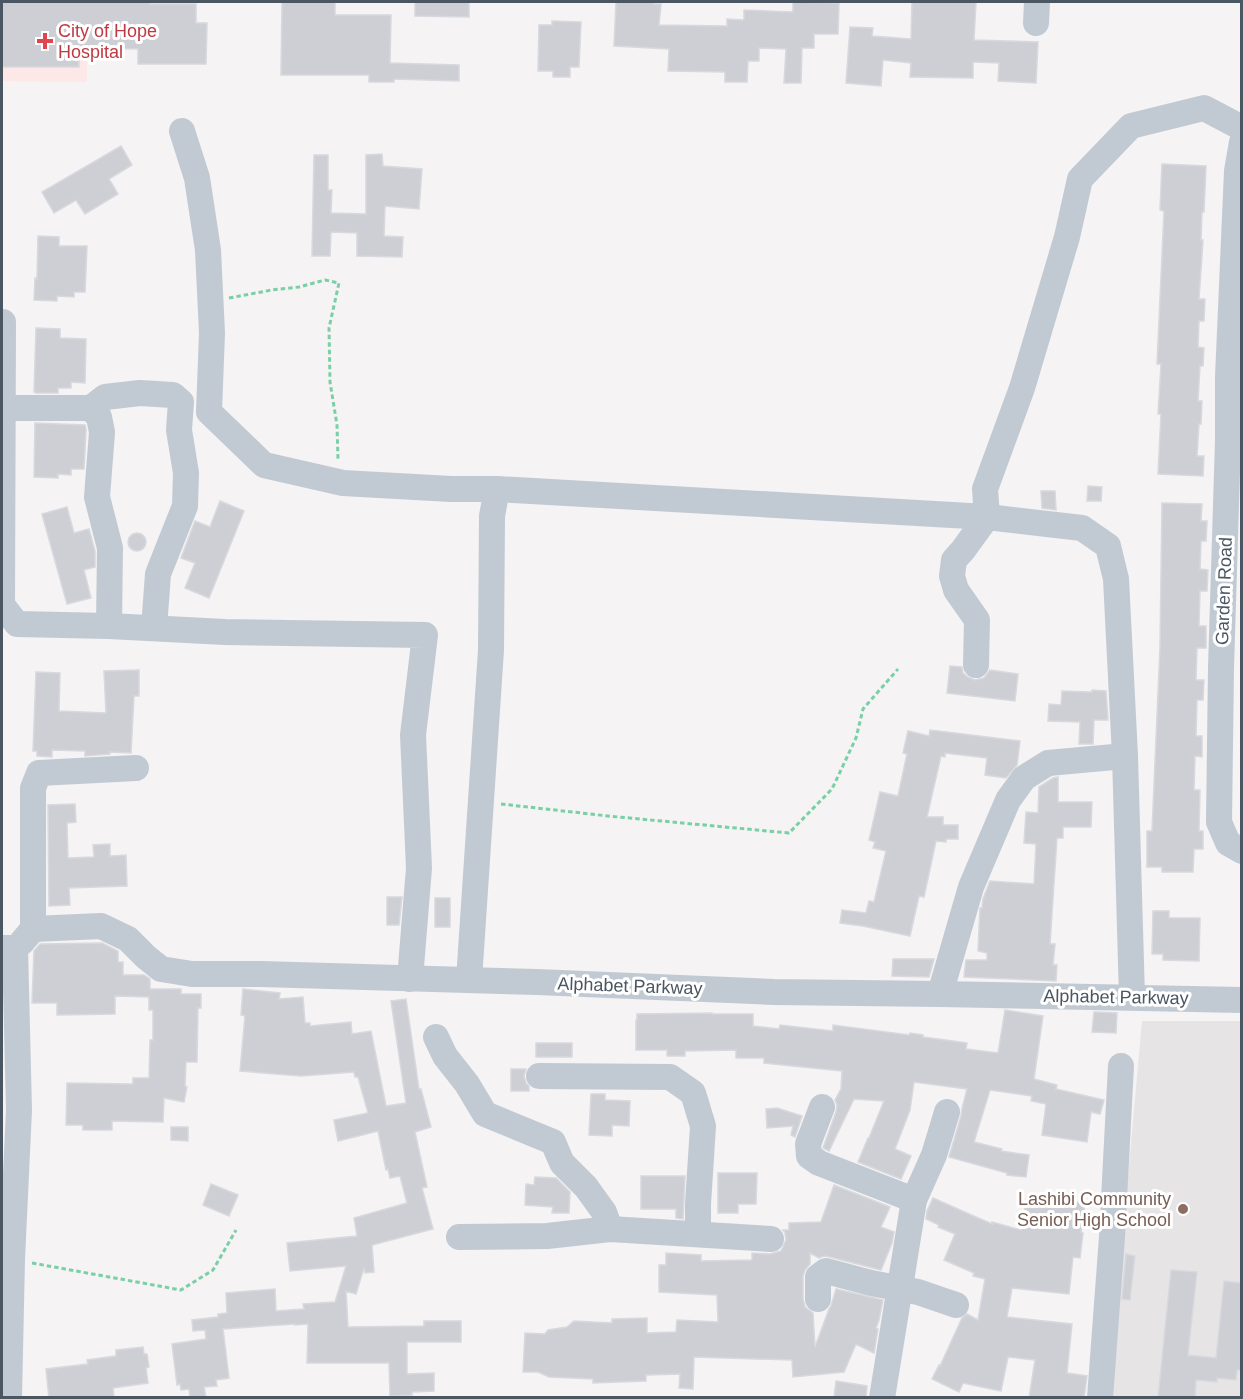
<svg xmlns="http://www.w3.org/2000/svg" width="1243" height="1399" viewBox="0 0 1243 1399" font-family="Helvetica,sans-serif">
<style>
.education{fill:#e6e4e5}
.medical{fill:#fce8e6}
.building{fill:#cdcfd5;stroke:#d7d9de;stroke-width:1.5}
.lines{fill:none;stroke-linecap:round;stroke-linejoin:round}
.path{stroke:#7ad0a6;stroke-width:3;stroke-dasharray:4.5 3;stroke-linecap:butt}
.minor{stroke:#c1cad2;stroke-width:26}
.health-dot{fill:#e0444e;stroke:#fff;stroke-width:2}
.education-dot{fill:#8d6e63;stroke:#fff;stroke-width:2}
.labels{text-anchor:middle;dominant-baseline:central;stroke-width:6;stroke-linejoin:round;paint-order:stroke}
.health-label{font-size:18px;fill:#be3a42;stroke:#fff;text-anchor:start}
.street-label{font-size:18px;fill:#4a5661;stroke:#fff}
.education-label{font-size:18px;fill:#785e54;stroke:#fff;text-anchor:end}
</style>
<rect width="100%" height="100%" fill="#f5f3f3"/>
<polygon class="education" points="1142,1021 1241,1021 1241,1397 1108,1398"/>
<polygon class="medical" points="2,2 88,2 87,82 2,81"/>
<g class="building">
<polygon points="2,2 150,2 150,4 196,4 196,23 207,23 206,64 138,64 138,49 79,48 79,67 2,67"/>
<polygon points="282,2 335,2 335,15 391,15 390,63 459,65 459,81 394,79 394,82 369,82 369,75 281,75"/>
<polygon points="415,2 469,2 469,17 415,16"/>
<polygon points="616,2 654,2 654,4 661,4 659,25 727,26 727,19 744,20 744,10 793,12 793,2 839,3 838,34 814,34 814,48 802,48 801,83 784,83 786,49 759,48 759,61 748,61 747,82 725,82 725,72 668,71 669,49 614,46"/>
<polygon points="912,2 976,2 974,40 1038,42 1036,83 998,81 999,63 973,62 973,78 910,77 911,63 883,60 881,86 846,83 850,27 873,28 872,36 911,39"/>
<polygon points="552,21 581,22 579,67 570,67 570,77 553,77 553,71 538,71 539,25 552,25"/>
<polygon points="121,146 132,165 109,179 118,194 85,214 76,200 54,213 42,192"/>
<polygon points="382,154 383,166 422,169 419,209 385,206 384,236 403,237 402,257 357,256 357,233 331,232 330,256 312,256 314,155 328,155 328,190 332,190 331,213 366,214 366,155"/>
<polygon points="1162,164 1206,166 1204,212 1202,212 1201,240 1203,240 1199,299 1205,299 1204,321 1199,321 1198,347 1204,348 1203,366 1200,366 1198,401 1202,401 1201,424 1199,424 1197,456 1204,456 1203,476 1158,474 1161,414 1158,414 1161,364 1157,364 1164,211 1160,210"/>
<polygon points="38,236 59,237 59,246 87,246 85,292 74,292 74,297 57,296 57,301 34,300 35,278 37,279"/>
<polygon points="36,328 60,329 60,338 86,339 85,383 71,382 71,388 58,388 58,393 36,393 36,392 34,392"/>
<polygon points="35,423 85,425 86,429 84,469 71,469 71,475 58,474 58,478 34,477"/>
<polygon points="1088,486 1102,487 1101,501 1087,501"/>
<polygon points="1041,491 1055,491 1056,510 1042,508"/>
<polygon points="220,501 244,511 209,598 185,588 195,563 181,558 195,521 210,527"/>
<polygon points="1162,503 1202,504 1201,521 1207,521 1206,541 1201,541 1200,569 1208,570 1207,591 1200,591 1199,626 1206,626 1206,648 1197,648 1196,680 1204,680 1203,700 1197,700 1196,736 1202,736 1202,757 1195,756 1194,790 1200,790 1199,831 1203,831 1203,849 1194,849 1193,872 1162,872 1162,867 1147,867 1147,831 1152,831 1160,647"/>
<polygon points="67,507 74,533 89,529 95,551 95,567 84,570 91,598 67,604 42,514"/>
<circle cx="137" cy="542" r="9"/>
<polygon points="950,666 962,667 963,673 968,677 975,680 984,678 990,670 1018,674 1015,701 947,693"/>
<polygon points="139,670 139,696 134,696 131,753 110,752 110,754 85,756 85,751 52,750 52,757 37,756 37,751 33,751 36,672 60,673 59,711 106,713 104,671"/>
<polygon points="1092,690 1106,691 1108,720 1094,720 1093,744 1079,744 1080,722 1048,721 1049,704 1061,705 1062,691 1092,692"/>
<polygon points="930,730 1020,741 1017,765 1006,778 985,775 987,758 945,753 945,757 941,756 927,817 943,817 943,825 958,825 958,839 946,839 946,842 936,841 924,897 919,896 910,936 863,926 840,923 842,910 866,913 869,901 874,902 886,851 873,848 875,842 869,840 880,792 898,796 907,754 903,753 908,731 929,736"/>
<polygon points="1058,777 1058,802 1092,802 1091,827 1063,827 1063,838 1057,838 1050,944 1055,944 1053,965 1057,965 1056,981 964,977 966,960 987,960 987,953 978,951 980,908 982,908 983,899 990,881 1034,884 1036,844 1024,843 1026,812 1038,813 1039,787 1053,778"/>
<polygon points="75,804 76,822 67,823 68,858 94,857 93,845 110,844 110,856 126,855 127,886 69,888 70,905 49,906 48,805"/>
<polygon points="387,897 402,897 399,925 387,925"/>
<rect x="435" y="898" width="15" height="29"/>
<polygon points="1153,911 1169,911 1169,918 1200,918 1199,961 1163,960 1163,954 1152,954"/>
<polygon points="102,943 118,951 118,962 123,962 123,975 144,975 150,979 150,989 181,989 181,994 201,994 201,1008 198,1008 197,1062 186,1062 185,1086 187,1087 184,1102 164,1098 163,1122 112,1121 112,1130 83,1130 83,1125 66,1125 67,1083 133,1084 133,1078 149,1078 150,1040 153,1040 153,1010 149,1010 149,997 115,996 115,1014 57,1015 57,1003 32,1003 34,951 40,944"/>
<polygon points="893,959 934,959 929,977 892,976"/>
<polygon points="243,989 280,993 279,999 303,997 305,1023 310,1023 310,1026 351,1022 352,1034 371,1031 386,1106 406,1103 391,1001 406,999 419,1089 421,1089 431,1127 415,1132 427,1187 422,1188 433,1229 372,1245 374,1272 365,1273 364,1268 356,1294 346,1291 348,1327 424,1326 424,1321 461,1321 461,1342 407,1342 407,1374 434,1373 434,1391 412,1392 412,1395 390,1396 389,1363 307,1363 308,1324 295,1325 295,1324 223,1329 229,1378 216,1380 217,1386 204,1387 206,1398 190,1398 189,1389 181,1390 180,1384 177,1385 172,1344 206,1339 205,1330 193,1331 192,1320 218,1317 218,1314 227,1313 226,1293 275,1289 276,1311 304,1309 303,1304 335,1302 346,1266 290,1271 287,1243 357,1236 354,1218 407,1203 400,1176 390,1178 388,1169 386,1170 378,1131 338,1141 334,1120 368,1113 358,1077 355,1077 354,1072 301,1076 240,1071 245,1016 241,1015"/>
<polygon points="1005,1010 1043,1016 1034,1079 1057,1085 1056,1089 1104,1100 1100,1114 1091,1112 1087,1142 1042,1135 1046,1104 1031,1101 1032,1096 990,1090 974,1142 1002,1149 1001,1151 1029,1155 1026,1177 1007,1175 1007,1173 949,1157 961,1116 962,1109 967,1089 914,1082 910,1110 895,1149 911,1156 901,1179 858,1162 868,1138 869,1138 884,1101 854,1099 829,1151 823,1148 836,1112 837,1105 835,1100 841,1089 842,1071 764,1063 764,1058 736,1058 736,1050 685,1051 685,1056 667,1056 667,1050 636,1050 636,1020 637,1020 637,1014 712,1013 712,1014 753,1014 753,1026 779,1029 780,1025 833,1031 833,1025 909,1035 910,1033 923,1035 923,1037 967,1043 966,1049 998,1053"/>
<polygon points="1094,1012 1117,1013 1116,1033 1092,1032"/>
<rect x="536" y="1043" width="36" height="14"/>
<polygon points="511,1069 526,1069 524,1076 526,1083 529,1086 529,1091 511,1091"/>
<polygon points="591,1094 605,1094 605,1100 630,1101 629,1126 612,1125 612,1136 589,1135"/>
<polygon points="777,1108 802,1116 795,1137 791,1135 793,1126 767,1128 766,1109"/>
<polygon points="171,1127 188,1127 188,1141 171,1140"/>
<polygon points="718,1173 757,1173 756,1204 738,1204 738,1213 718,1213"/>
<polygon points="641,1176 685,1176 683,1219 676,1218 676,1209 641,1209"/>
<polygon points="535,1177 556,1178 570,1192 569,1213 552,1213 553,1207 525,1205 526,1184 534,1185"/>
<polygon points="211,1184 238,1195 229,1216 203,1205"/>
<polygon points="834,1185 890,1207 881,1227 894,1232 892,1243 881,1270 830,1257 824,1256 819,1258 810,1253 810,1264 805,1270 803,1276 803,1299 805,1307 813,1313 815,1347 829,1309 831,1306 836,1289 883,1300 879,1320 876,1328 878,1329 874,1353 856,1344 844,1372 793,1377 792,1360 694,1357 693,1389 679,1388 680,1374 646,1375 646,1381 593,1383 593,1379 549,1377 538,1372 523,1372 525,1333 545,1334 548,1330 567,1327 574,1321 612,1323 612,1319 647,1318 647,1333 676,1332 677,1320 718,1322 717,1295 659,1292 659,1265 666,1265 666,1253 701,1255 701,1261 752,1260 752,1253 770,1254 781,1251 786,1240 785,1233 783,1230 789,1230 789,1223 821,1222"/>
<polygon points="1027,1196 1085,1203 1081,1232 1083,1233 1080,1258 1073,1257 1069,1294 1012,1288 1007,1317 1072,1324 1067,1373 1087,1376 1084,1398 1029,1398 1035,1360 1008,1357 1001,1391 963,1383 959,1392 932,1379 939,1365 940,1366 962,1318 967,1314 978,1320 985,1279 973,1276 974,1273 944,1260 955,1234 938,1227 939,1225 926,1219 927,1211 933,1198 992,1224 992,1222 1021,1230"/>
<polygon points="1126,1254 1135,1256 1130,1300 1122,1299"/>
<polygon points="1171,1270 1197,1272 1188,1355 1216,1358 1224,1281 1242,1283 1242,1370 1237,1370 1236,1380 1217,1378 1217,1382 1196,1380 1195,1398 1158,1398"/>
<polygon points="143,1347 144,1354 147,1354 149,1367 146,1368 148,1383 113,1388 114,1398 49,1398 46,1369 88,1364 87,1360 116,1356 116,1350"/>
<polygon points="836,1381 867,1386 866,1398 834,1398"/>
</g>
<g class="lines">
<g class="path">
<polyline points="229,298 272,290 299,287 325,280 339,283 329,328 330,382 337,425 338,460"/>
<polyline points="501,804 608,816 789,833 832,789 856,738 863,709 898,669"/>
<polyline points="32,1263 181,1290 213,1270 236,1230"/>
</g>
<g class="minor">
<polyline points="1036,23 1037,2"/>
<polyline points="182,131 197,178 208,250 212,333 209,412 264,465 343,483 451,489 497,489 492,516 491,650 469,980"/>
<polyline points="1242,142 1237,171 1228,377 1228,440 1221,668 1219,822 1228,843 1242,851"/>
<polyline points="3,408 91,408 99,417 102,432 97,497 110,548 109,626"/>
<polyline points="91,408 105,397 140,393 173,395 181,402 179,430 186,473 185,506 158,574 154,628"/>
<polyline points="497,489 987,517 1082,528 1108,546 1116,579 1125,756 1132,997"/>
<polyline points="2,604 3,322"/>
<polyline points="2,605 17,624 109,626 225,632 425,635 413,735 419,868 410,979"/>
<polyline points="976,665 977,620 956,590 952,576 954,560 963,550 987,517 985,489 1022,388 1067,237 1080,179 1131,126 1204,108 1242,128"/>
<polyline points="33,929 101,926 128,939 146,957 161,969 192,974 261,974 537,982 774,992 940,994 1242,1000"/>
<polyline points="22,942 33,929 33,788 39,773 136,768"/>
<polyline points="2,948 15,948 19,1110 12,1259 9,1398"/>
<polyline points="940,994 971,887 1008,800 1024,778 1048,763 1125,756"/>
<polyline points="436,1037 445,1056 467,1084 485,1114 553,1142 562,1163 586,1187 604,1212 610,1229"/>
<polyline points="539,1076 670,1077 693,1093 703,1126 698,1204 698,1234"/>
<polyline points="822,1107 808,1144 809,1156 819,1163 914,1200"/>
<polyline points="459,1237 547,1236 610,1229 771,1239"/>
<polyline points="818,1299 818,1277 826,1271 871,1283 918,1292 956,1305"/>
<polyline points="882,1398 914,1200 934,1155 947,1112"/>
<polyline points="1100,1398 1112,1237 1121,1066"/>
</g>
</g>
<path class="health-dot" d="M42 32h6v6h6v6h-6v6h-6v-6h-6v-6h6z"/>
<circle class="education-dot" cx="1183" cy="1209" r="6"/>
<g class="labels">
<g class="health-label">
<text x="58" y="31">City of Hope<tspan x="58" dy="21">Hospital</tspan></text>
</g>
<g class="street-label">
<text transform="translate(1224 591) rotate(-88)">Garden Road</text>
<text transform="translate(630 986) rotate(2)">Alphabet Parkway</text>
<text transform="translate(1116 997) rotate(1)">Alphabet Parkway</text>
</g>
<g class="education-label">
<text x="1171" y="1199">Lashibi Community<tspan x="1171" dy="21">Senior High School</tspan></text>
</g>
</g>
<rect width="1243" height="1399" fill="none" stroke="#4a5661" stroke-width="6"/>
</svg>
